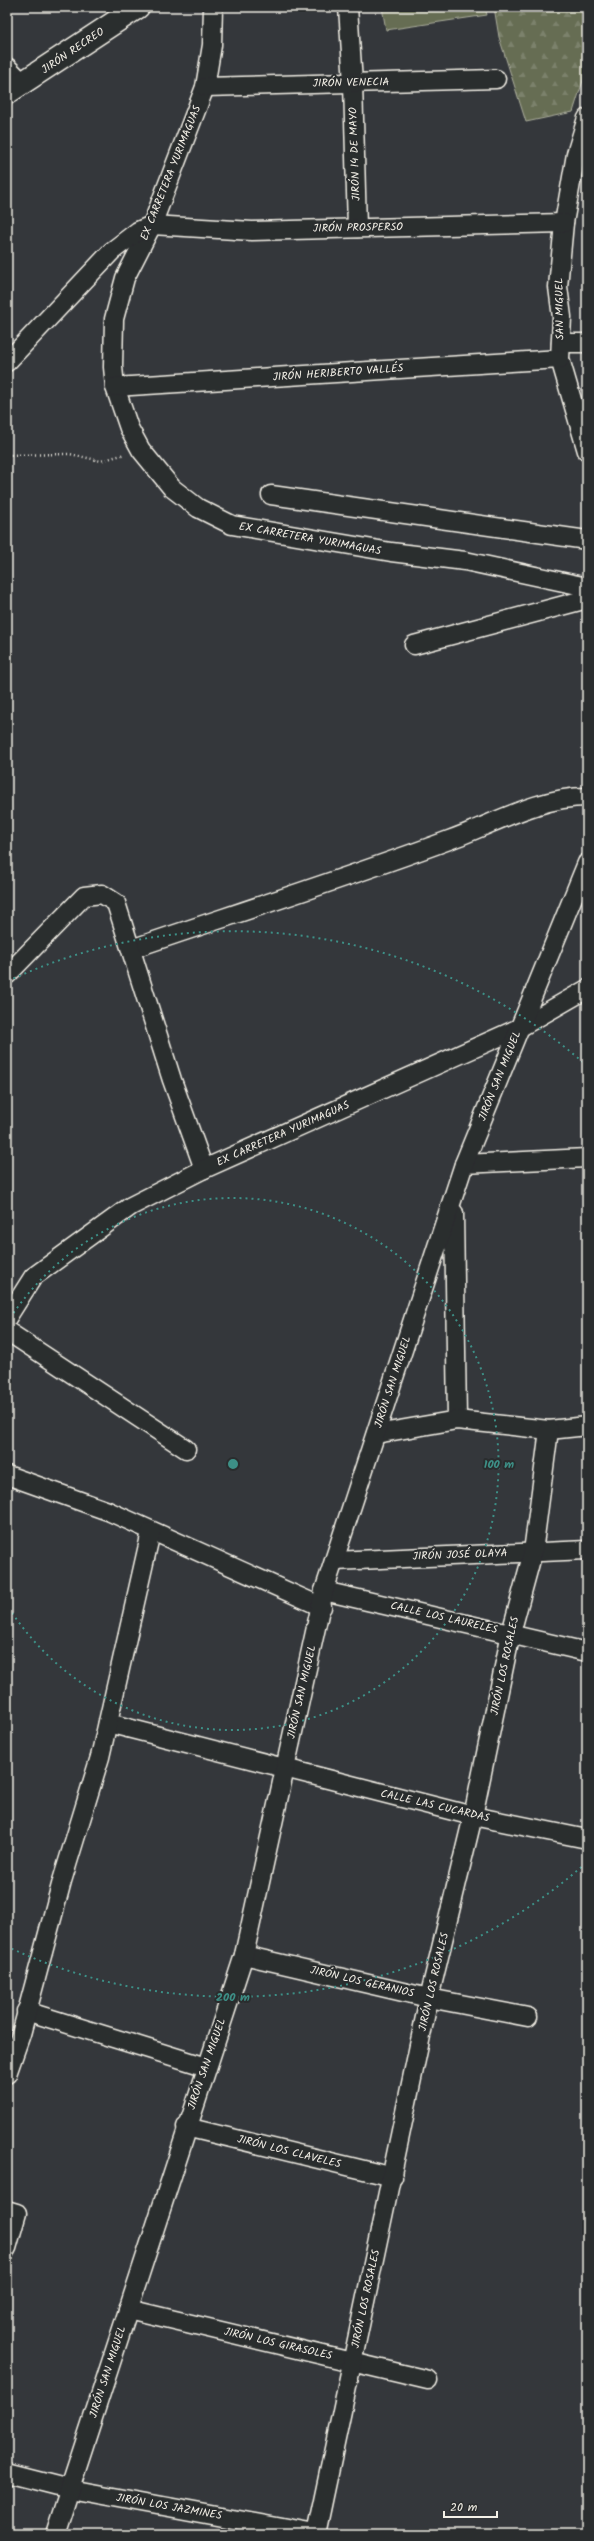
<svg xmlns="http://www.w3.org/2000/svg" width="594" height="2541" viewBox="0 0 594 2541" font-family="Kalam,sans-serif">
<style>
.forest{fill:url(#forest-firs);stroke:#adaf9e}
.pitch{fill:#666d53;stroke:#adaf9e}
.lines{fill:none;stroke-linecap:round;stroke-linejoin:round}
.minor-casing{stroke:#f4f1e8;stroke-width:21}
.major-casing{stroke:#f4f1e8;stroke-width:25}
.path{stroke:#f4f1e8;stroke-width:2.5;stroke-dasharray:1 3;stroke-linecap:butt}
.minor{stroke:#2a2d2e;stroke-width:18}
.major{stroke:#2a2d2e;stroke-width:22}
.ring{fill:none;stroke:#3d8f86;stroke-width:2;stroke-dasharray:2 4}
.labels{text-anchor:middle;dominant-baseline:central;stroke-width:4;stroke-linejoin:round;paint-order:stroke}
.street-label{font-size:11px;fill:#f4f1e8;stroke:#2a2d2e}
.centre{fill:#3d8f86;stroke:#2a2d2e;stroke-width:2}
.ring-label{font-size:12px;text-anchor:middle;font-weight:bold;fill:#3d8f86;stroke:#2a2d2e;stroke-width:4;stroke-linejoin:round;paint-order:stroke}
</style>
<defs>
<pattern id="forest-firs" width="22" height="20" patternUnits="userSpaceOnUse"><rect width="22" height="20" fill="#666d53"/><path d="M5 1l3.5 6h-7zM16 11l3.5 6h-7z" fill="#7c826c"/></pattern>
</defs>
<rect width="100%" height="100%" fill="#34373b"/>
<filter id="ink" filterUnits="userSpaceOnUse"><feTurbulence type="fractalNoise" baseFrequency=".025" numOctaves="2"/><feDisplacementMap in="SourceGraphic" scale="8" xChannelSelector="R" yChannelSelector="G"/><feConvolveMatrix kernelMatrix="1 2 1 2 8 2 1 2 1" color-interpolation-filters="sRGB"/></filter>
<g filter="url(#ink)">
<polygon class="forest" points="494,7 587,7 587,68 573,112 526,122 499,37"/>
<polygon class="pitch" points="382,7 485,7 487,15 386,30"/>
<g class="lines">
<g class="minor-casing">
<g id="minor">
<polyline points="213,7 212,45 205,87 152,225 125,278 114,319 113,367 115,387 129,428 141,450 172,488 198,508 232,525 391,552 465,561 587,587"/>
<polyline points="348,7 353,83 357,228"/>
<polyline points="7,67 24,84"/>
<polyline points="205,87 496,79"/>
<polyline points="587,118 576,154 564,223 558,287 562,317 560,359 587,451"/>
<polyline points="561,343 587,343"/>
<polyline points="7,362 112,251 138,231 152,225 252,231 564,223"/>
<polyline points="115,387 560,359"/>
<polyline points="271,495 587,540"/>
<polyline points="414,645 587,599"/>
<path d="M 131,949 C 237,913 344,879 449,840 C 494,824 538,797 587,797"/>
<polyline points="7,975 84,896 102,894 116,903 172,1080 204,1169"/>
<polyline points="464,1164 587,1158"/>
<polyline points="454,1213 457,1420"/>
<polyline points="7,1318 33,1277 131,1206 204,1169 519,1028 587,989"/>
<polyline points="7,1331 186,1449"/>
<polyline points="376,1434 457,1420 549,1430 587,1426"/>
<polyline points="7,1475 108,1511 322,1607"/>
<polyline points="334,1561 587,1550"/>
<polyline points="324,1591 587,1652"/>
<polyline points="108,1723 473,1816 587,1839"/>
<polyline points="244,1955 429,1998 528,2017"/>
<polyline points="26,2011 207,2067"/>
<polyline points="7,2074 21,2034 62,1881 100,1757 151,1532"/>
<polyline points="186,2127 393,2177"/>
<polyline points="7,2210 17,2213 7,2248"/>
<polyline points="128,2309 428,2380"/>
<polyline points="7,2473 70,2489 315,2534"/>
<polyline points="55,2534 244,1955 324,1591 464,1164 587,863"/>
<polyline points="316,2534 429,1998 473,1816 511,1633 533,1552 549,1430"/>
</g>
</g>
<g class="major-casing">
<polyline id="major" points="7,93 138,7"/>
</g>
<polyline class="path" points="7,455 70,454 101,461 125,454"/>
<use href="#minor" class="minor"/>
<use href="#major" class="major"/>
</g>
</g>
<g class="ring">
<path d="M7 1323A266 266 0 1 1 7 1605"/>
<path d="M586 1863A533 533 0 0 1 8 1947M8 981A533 533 0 0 1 586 1065"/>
</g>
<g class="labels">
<g class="street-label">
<text transform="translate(73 51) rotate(-34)">JIRÓN RECREO</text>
<text transform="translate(351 83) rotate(-1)">JIRÓN VENECIA</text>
<text transform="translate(355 154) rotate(-92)">JIRÓN 14 DE MAYO</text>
<text transform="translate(171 173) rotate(-68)">EX CARRETERA YURIMAGUAS</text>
<text transform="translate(358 228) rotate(-1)">JIRÓN PROSPERSO</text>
<text transform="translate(560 309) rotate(-91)">SAN MIGUEL</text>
<text transform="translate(338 373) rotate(-4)">JIRÓN HERIBERTO VALLÉS</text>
<text transform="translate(310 539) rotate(10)">EX CARRETERA YURIMAGUAS</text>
<text transform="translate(500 1076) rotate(-68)">JIRÓN SAN MIGUEL</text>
<text transform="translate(283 1134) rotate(-24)">EX CARRETERA YURIMAGUAS</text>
<text transform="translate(393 1382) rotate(-72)">JIRÓN SAN MIGUEL</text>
<text transform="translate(460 1555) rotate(-2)">JIRÓN JOSÉ OLAYA</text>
<text transform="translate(444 1618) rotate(13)">CALLE LOS LAURELES</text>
<text transform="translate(505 1666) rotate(-78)">JIRÓN LOS ROSALES</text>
<text transform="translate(302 1692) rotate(-77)">JIRÓN SAN MIGUEL</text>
<text transform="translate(435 1806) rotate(13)">CALLE LAS CUCARDAS</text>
<text transform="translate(362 1982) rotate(13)">JIRÓN LOS GERANIOS</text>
<text transform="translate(434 1982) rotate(-77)">JIRÓN LOS ROSALES</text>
<text transform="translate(207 2064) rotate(-71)">JIRÓN SAN MIGUEL</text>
<text transform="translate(289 2152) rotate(14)">JIRÓN LOS CLAVELES</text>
<text transform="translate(366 2299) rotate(-78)">JIRÓN LOS ROSALES</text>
<text transform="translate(278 2344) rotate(13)">JIRÓN LOS GIRASOLES</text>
<text transform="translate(108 2372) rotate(-72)">JIRÓN SAN MIGUEL</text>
<text transform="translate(169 2507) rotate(10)">JIRÓN LOS JAZMINES</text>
</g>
</g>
<circle cx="233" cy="1464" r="6" class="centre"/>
<g class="ring-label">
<text x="499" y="1468">100 m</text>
<text x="233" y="2001">200 m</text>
</g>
<rect width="594" height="2541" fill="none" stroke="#2a2d2e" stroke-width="24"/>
<rect x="12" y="12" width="570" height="2517" fill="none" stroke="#f4f1e8" stroke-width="1.5" filter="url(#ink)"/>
<path d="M444 2511v6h53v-6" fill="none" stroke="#f4f1e8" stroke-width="2"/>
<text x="450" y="2511" font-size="12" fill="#f4f1e8" stroke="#2a2d2e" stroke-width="3" paint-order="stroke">20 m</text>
</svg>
